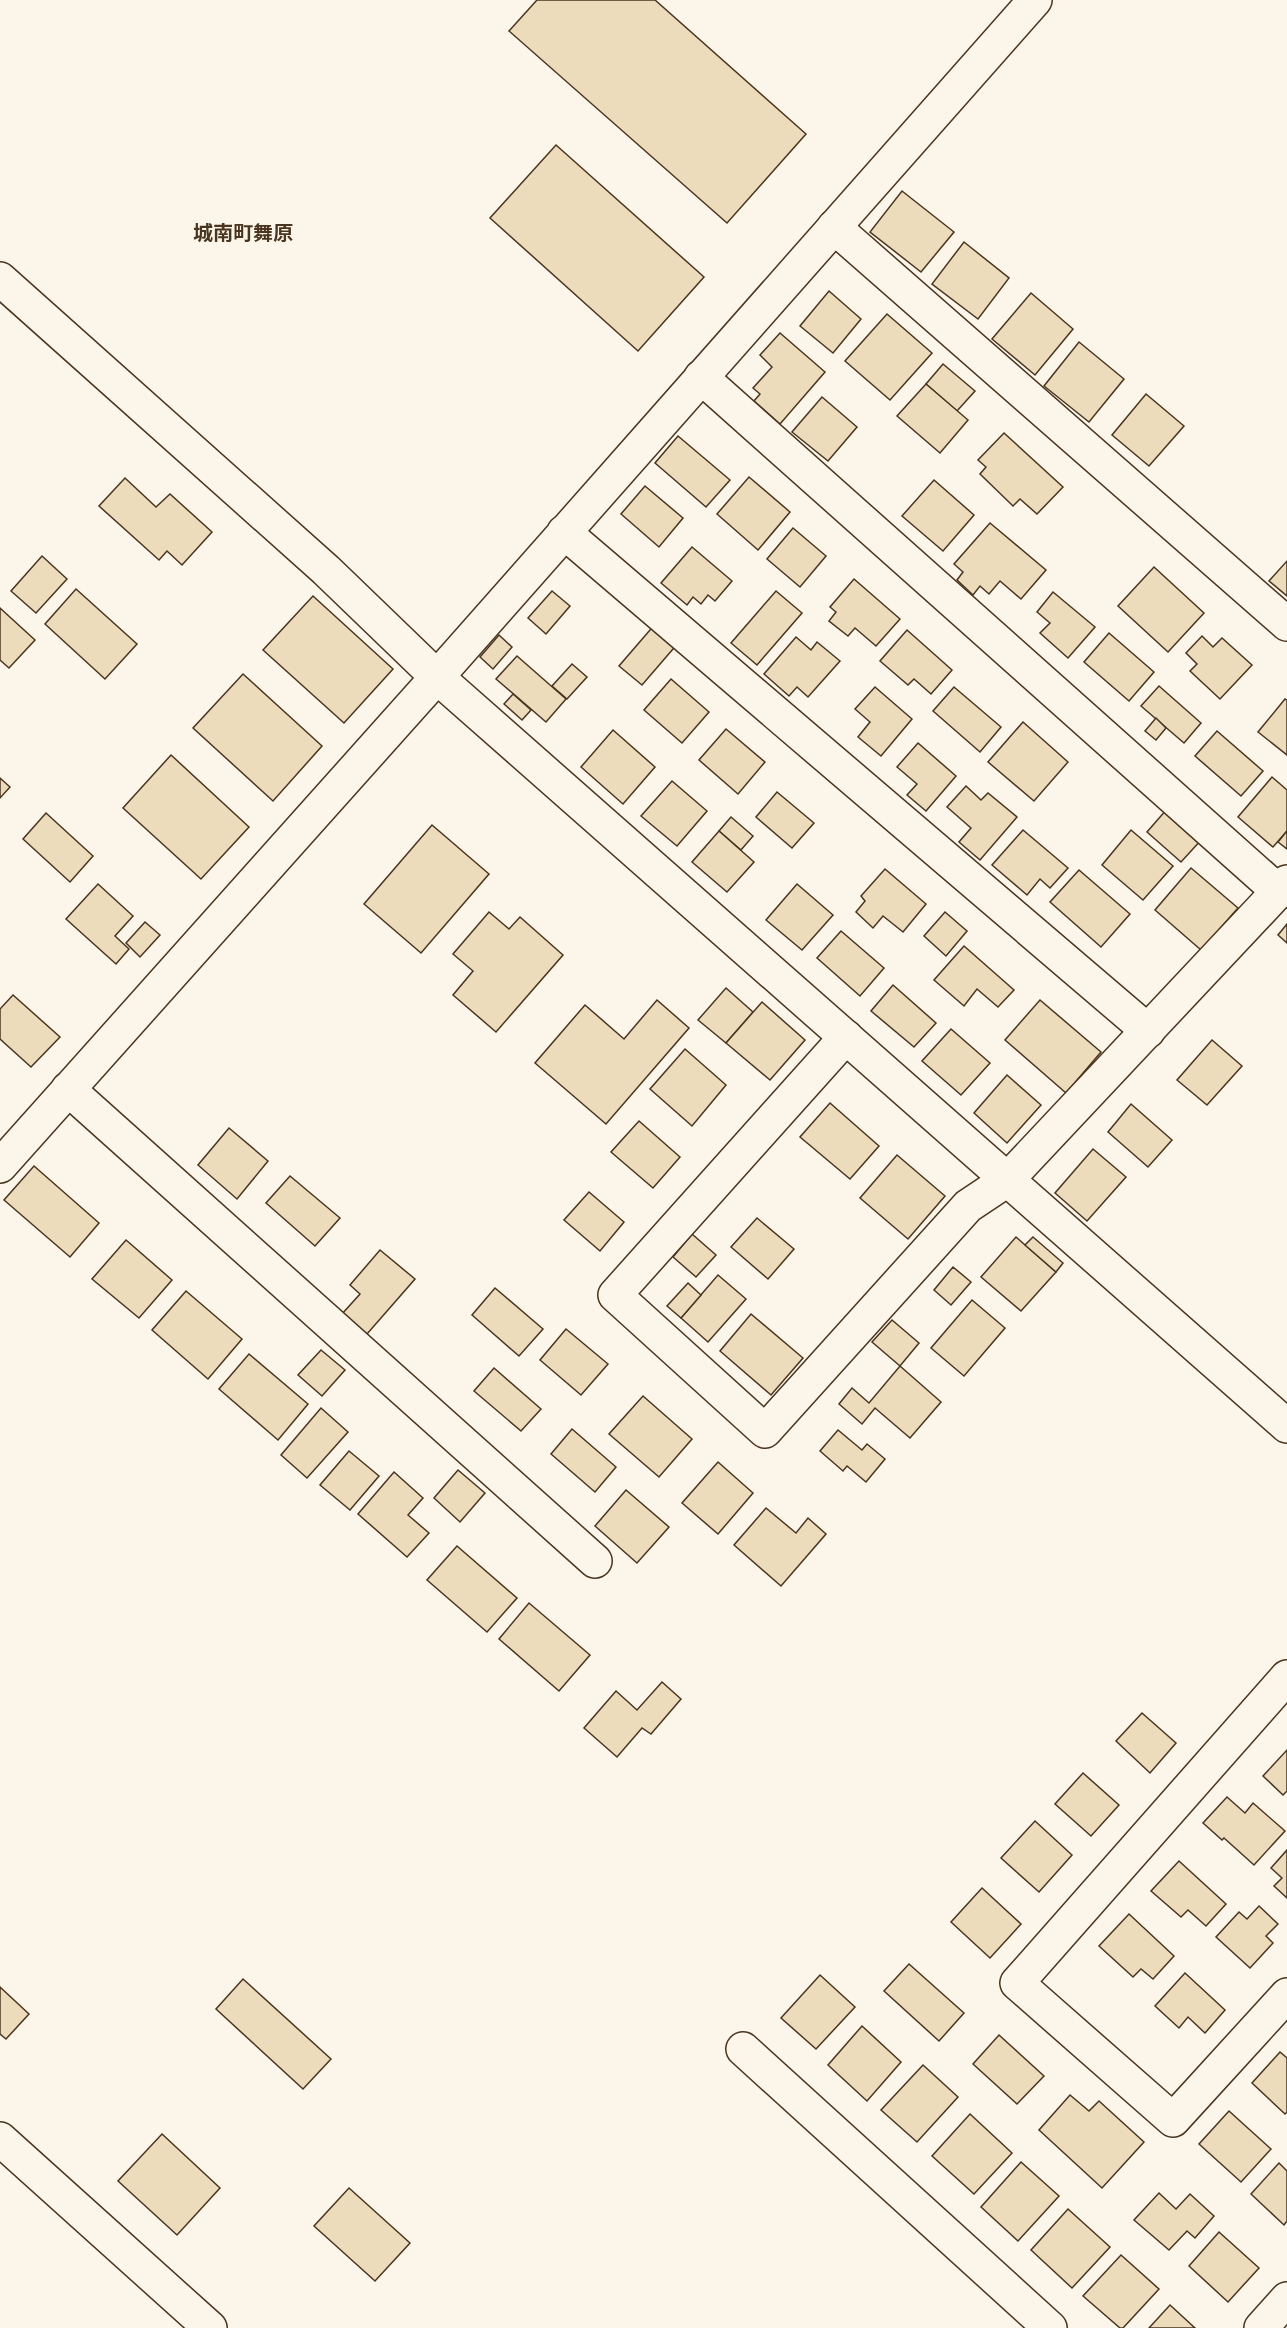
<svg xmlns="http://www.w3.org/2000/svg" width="1287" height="2328" viewBox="0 0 1287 2328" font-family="Inter,'Noto Sans JP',sans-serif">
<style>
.building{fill:#ecdcbc;stroke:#4a3520;stroke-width:1.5}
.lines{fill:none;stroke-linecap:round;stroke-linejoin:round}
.minor-casing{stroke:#4a3520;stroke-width:36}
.minor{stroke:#fbf6e9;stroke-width:33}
.labels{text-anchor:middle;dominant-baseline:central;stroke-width:4.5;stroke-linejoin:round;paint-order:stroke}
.quarter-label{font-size:20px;font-weight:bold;fill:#4a3520;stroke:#fbf6e9}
</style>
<rect width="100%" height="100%" fill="#fbf6e9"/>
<g class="building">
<polygon points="537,0 655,0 806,134 727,223 509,31"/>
<polygon points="556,145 704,277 638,351 490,218"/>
<polygon points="902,191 954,232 921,272 870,232"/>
<polygon points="964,242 1009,278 978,319 932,284"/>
<polygon points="829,291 861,319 833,353 800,326"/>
<polygon points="1031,293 1073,329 1035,375 992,339"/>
<polygon points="887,314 932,353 890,400 845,361"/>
<polygon points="780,333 825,372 780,424 754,401 760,394 753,388 772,367 760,355"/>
<polygon points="1079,342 1124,379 1089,422 1044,386"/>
<polygon points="943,364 975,391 957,411 926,384"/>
<polygon points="926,384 968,420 940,453 897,416"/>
<polygon points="1146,394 1184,426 1149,466 1112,435"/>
<polygon points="822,397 857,427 828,461 792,432"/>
<polygon points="1004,433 1063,487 1037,514 1020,499 1013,506 980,474 986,467 978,460"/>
<polygon points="678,436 730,480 706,507 655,463"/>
<polygon points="749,477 790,512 758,550 717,514"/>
<polygon points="125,478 156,507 170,494 212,532 182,565 167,551 159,560 99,506"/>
<polygon points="934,480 974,515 943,551 902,516"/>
<polygon points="645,486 683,518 659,547 621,514"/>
<polygon points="990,523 1046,570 1021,599 1000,581 989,594 980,586 973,595 957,580 963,572 954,564"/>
<polygon points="793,528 826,556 800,587 767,559"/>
<polygon points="692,547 732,581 715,601 708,595 701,604 693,597 687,605 661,583"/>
<polygon points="42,556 67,579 36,613 11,591"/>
<polygon points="1287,561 1287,596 1269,581"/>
<polygon points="1154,567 1204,613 1168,652 1118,606"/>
<polygon points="854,579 900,619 876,646 855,628 848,636 829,621 836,612 830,607"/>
<polygon points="76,589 137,644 105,679 45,624"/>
<polygon points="552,591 570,606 546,634 528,618"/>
<polygon points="776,591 802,613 757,665 731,643"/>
<polygon points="1053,592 1095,627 1068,658 1040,633 1050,623 1037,612"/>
<polygon points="313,596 393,669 344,723 263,650"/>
<polygon points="0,608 35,640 9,668 0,660"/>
<polygon points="656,623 679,642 642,685 619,666"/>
<polygon points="907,630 952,670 931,694 914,679 908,685 880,661"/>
<polygon points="1109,633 1154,672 1129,701 1084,662"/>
<polygon points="499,635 512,647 493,669 480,657"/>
<polygon points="1202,636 1213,647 1222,638 1252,665 1220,699 1190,671 1197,664 1186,653"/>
<polygon points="796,637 811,650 817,642 840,661 808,697 797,687 789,696 764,674"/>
<polygon points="517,656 566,699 546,722 496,679"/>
<polygon points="572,664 587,677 567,699 552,686"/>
<polygon points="243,674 322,746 273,801 193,728"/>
<polygon points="671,679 709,712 682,743 644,710"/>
<polygon points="1159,686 1201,723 1184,743 1141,706"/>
<polygon points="875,687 912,719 881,756 858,737 870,722 855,709"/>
<polygon points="954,687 1001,727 980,752 933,711"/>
<polygon points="513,694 531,710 522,720 504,704"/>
<polygon points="1285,699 1287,700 1287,755 1258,732"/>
<polygon points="1156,718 1166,728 1156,740 1145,731"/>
<polygon points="1023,722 1068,762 1034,801 988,762"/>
<polygon points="726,729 765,762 738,794 699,760"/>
<polygon points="613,730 655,767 623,804 581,767"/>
<polygon points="1217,731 1263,771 1241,796 1195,756"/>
<polygon points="918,743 956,776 926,811 907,795 917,784 897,767"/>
<polygon points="171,755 249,827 201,879 123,808"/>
<polygon points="1272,777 1287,790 1287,831 1273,847 1238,817"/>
<polygon points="0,778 10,787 0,798"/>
<polygon points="672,781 707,811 677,846 641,816"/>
<polygon points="966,786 981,800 988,793 1017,817 980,860 959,842 971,828 947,807"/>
<polygon points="777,792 814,823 792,848 756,817"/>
<polygon points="1167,809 1202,839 1181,862 1147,832"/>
<polygon points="46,813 93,856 70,882 23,839"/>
<polygon points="731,817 753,836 741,850 719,831"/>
<polygon points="432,825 489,874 421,953 364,904"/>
<polygon points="1023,830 1068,868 1050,888 1040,879 1027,895 992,865"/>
<polygon points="1131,830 1173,866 1143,900 1102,865"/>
<polygon points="719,831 754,862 727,892 692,862"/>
<polygon points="1287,831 1287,849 1278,842"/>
<polygon points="1191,868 1238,908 1201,950 1155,910"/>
<polygon points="885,869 926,904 903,932 883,916 873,928 856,912 865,901 861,896"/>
<polygon points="1079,870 1130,914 1101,947 1050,902"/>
<polygon points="98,884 133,916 115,936 129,949 116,964 66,919"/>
<polygon points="797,884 833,915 802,950 766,920"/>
<polygon points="489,912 509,929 520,917 563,955 496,1032 453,995 473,971 453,954"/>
<polygon points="945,912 967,931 946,956 924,936"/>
<polygon points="145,922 160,935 140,957 126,943"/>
<polygon points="1287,924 1287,943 1278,935"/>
<polygon points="841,931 884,968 860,996 817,958"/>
<polygon points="964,946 1014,990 998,1007 977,989 964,1006 934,980"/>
<polygon points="893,985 936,1023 914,1047 871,1011"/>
<polygon points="726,988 753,1012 726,1043 698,1020"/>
<polygon points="13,995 60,1037 31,1067 0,1039 0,1009"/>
<polygon points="657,1000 689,1028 606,1124 535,1063 585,1005 624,1039"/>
<polygon points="1040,1000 1101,1052 1066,1093 1005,1040"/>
<polygon points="762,1002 805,1040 770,1080 726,1043"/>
<polygon points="951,1029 990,1063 961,1095 922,1061"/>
<polygon points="1212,1040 1242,1066 1207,1105 1177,1080"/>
<polygon points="685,1049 726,1085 692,1126 650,1089"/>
<polygon points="1007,1075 1041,1105 1007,1143 974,1113"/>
<polygon points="830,1103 879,1146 850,1179 800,1137"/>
<polygon points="1131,1104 1172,1140 1148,1167 1108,1132"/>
<polygon points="639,1121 680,1157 653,1188 611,1152"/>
<polygon points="229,1128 268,1161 237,1199 198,1165"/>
<polygon points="1093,1149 1126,1177 1087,1221 1055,1193"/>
<polygon points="897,1155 945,1196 908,1239 860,1198"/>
<polygon points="34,1166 99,1223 70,1257 4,1200"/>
<polygon points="290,1176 340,1218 315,1246 266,1203"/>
<polygon points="589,1192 624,1222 600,1251 564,1220"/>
<polygon points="757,1218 794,1249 768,1279 731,1247"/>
<polygon points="692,1234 716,1255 696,1277 673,1257"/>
<polygon points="1016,1237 1056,1272 1021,1311 981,1277"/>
<polygon points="1033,1237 1063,1263 1056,1272 1025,1245"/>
<polygon points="126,1240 172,1280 139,1318 92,1279"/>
<polygon points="380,1250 415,1279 367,1334 342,1314 360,1294 350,1285"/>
<polygon points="953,1267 971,1282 951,1305 934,1290"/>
<polygon points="718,1275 746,1299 708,1342 681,1318"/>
<polygon points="688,1283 701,1295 681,1318 667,1306"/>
<polygon points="495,1288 543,1329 519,1356 472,1315"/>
<polygon points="186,1291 242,1339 208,1379 152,1330"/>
<polygon points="972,1300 1005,1328 964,1376 931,1348"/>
<polygon points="751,1314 803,1358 771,1395 720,1351"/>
<polygon points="892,1320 919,1343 900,1366 872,1342"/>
<polygon points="566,1329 608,1364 581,1395 540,1360"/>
<polygon points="321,1350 345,1370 322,1396 298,1375"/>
<polygon points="249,1354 308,1404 278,1440 219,1389"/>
<polygon points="900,1366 941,1402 910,1438 875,1408 862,1424 839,1404 852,1388 869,1403"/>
<polygon points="494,1368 541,1409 521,1431 474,1391"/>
<polygon points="643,1396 692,1439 659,1477 609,1434"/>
<polygon points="321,1408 348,1432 307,1478 281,1455"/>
<polygon points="572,1429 616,1467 595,1492 551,1454"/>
<polygon points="838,1430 862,1450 867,1444 885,1459 866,1482 847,1466 843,1471 820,1451"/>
<polygon points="349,1451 379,1476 350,1510 320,1485"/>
<polygon points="718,1462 753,1493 718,1534 682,1503"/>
<polygon points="458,1470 485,1493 460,1522 434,1498"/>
<polygon points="394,1472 423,1498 408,1515 429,1533 407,1557 358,1514"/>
<polygon points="626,1490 669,1527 637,1563 595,1526"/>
<polygon points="766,1508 796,1533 808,1518 826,1534 781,1586 734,1545"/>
<polygon points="457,1546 517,1598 487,1632 427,1580"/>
<polygon points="529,1603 590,1655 559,1691 499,1639"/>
<polygon points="662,1682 681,1699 651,1734 642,1728 617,1757 584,1728 616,1691 637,1710"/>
<polygon points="1142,1713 1176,1743 1150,1773 1116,1741"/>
<polygon points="1287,1750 1287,1791 1283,1795 1263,1776"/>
<polygon points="1083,1773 1119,1805 1091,1836 1055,1804"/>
<polygon points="1227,1797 1245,1813 1253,1803 1285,1831 1254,1865 1224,1838 1222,1840 1203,1823"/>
<polygon points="1035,1821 1072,1855 1039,1892 1001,1858"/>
<polygon points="1287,1850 1287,1898 1274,1886 1282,1878 1271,1868"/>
<polygon points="1179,1861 1226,1904 1206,1926 1188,1910 1181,1917 1151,1891"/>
<polygon points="982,1888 1021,1924 990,1958 951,1922"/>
<polygon points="1259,1906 1278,1924 1266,1936 1273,1943 1250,1968 1216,1937 1239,1912 1247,1919"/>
<polygon points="1129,1914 1174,1956 1153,1979 1141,1969 1133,1977 1099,1946"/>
<polygon points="909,1964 964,2013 939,2041 884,1991"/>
<polygon points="1185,1973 1225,2010 1205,2033 1188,2017 1179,2028 1155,2006"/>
<polygon points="820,1975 855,2007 816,2049 781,2018"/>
<polygon points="243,1979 331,2059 303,2089 216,2009"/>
<polygon points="0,1987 29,2014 6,2039 0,2034"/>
<polygon points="862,2026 901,2062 867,2101 828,2065"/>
<polygon points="999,2035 1044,2076 1017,2104 973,2064"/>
<polygon points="1280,2052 1287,2058 1287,2112 1285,2114 1252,2083"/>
<polygon points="923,2065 958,2097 917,2142 881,2110"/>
<polygon points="1070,2095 1089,2111 1099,2101 1144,2142 1102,2188 1039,2130"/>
<polygon points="1229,2111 1271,2149 1241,2182 1199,2144"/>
<polygon points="970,2114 1012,2153 974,2194 932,2156"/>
<polygon points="162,2134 220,2188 177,2235 118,2181"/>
<polygon points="1021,2162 1059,2196 1018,2241 981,2207"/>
<polygon points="1279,2163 1287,2171 1287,2221 1284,2225 1251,2194"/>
<polygon points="349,2188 410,2243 375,2281 314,2226"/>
<polygon points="1159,2193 1176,2209 1190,2194 1214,2216 1195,2238 1187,2231 1169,2250 1134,2220"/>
<polygon points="1068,2209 1110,2247 1072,2288 1031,2250"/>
<polygon points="1219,2232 1259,2268 1228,2302 1189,2266"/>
<polygon points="1121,2255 1159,2289 1123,2328 1120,2328 1083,2296"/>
<polygon points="1170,2305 1195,2328 1149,2328"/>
</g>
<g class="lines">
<g class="minor-casing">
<g id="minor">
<polyline points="834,227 1287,624"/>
<polyline points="0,279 326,570 437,677 1287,1426"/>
<polyline points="701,377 1279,892"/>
<polyline points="564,532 1148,1031"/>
<polyline points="846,1037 615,1295 765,1431 968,1206 1007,1180 1287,882"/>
<polyline points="68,1089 595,1561"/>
<polyline points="0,1166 437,677 1035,0"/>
<polyline points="1287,1677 1017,1983 1173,2120 1287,1995"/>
<polyline points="743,2049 1050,2328"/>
<polyline points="0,2139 210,2328"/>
<polyline points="1261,2328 1287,2299"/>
</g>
</g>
<use href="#minor" class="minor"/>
</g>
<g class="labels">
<g class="quarter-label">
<text x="243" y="233">城南町舞原</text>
</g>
</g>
</svg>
